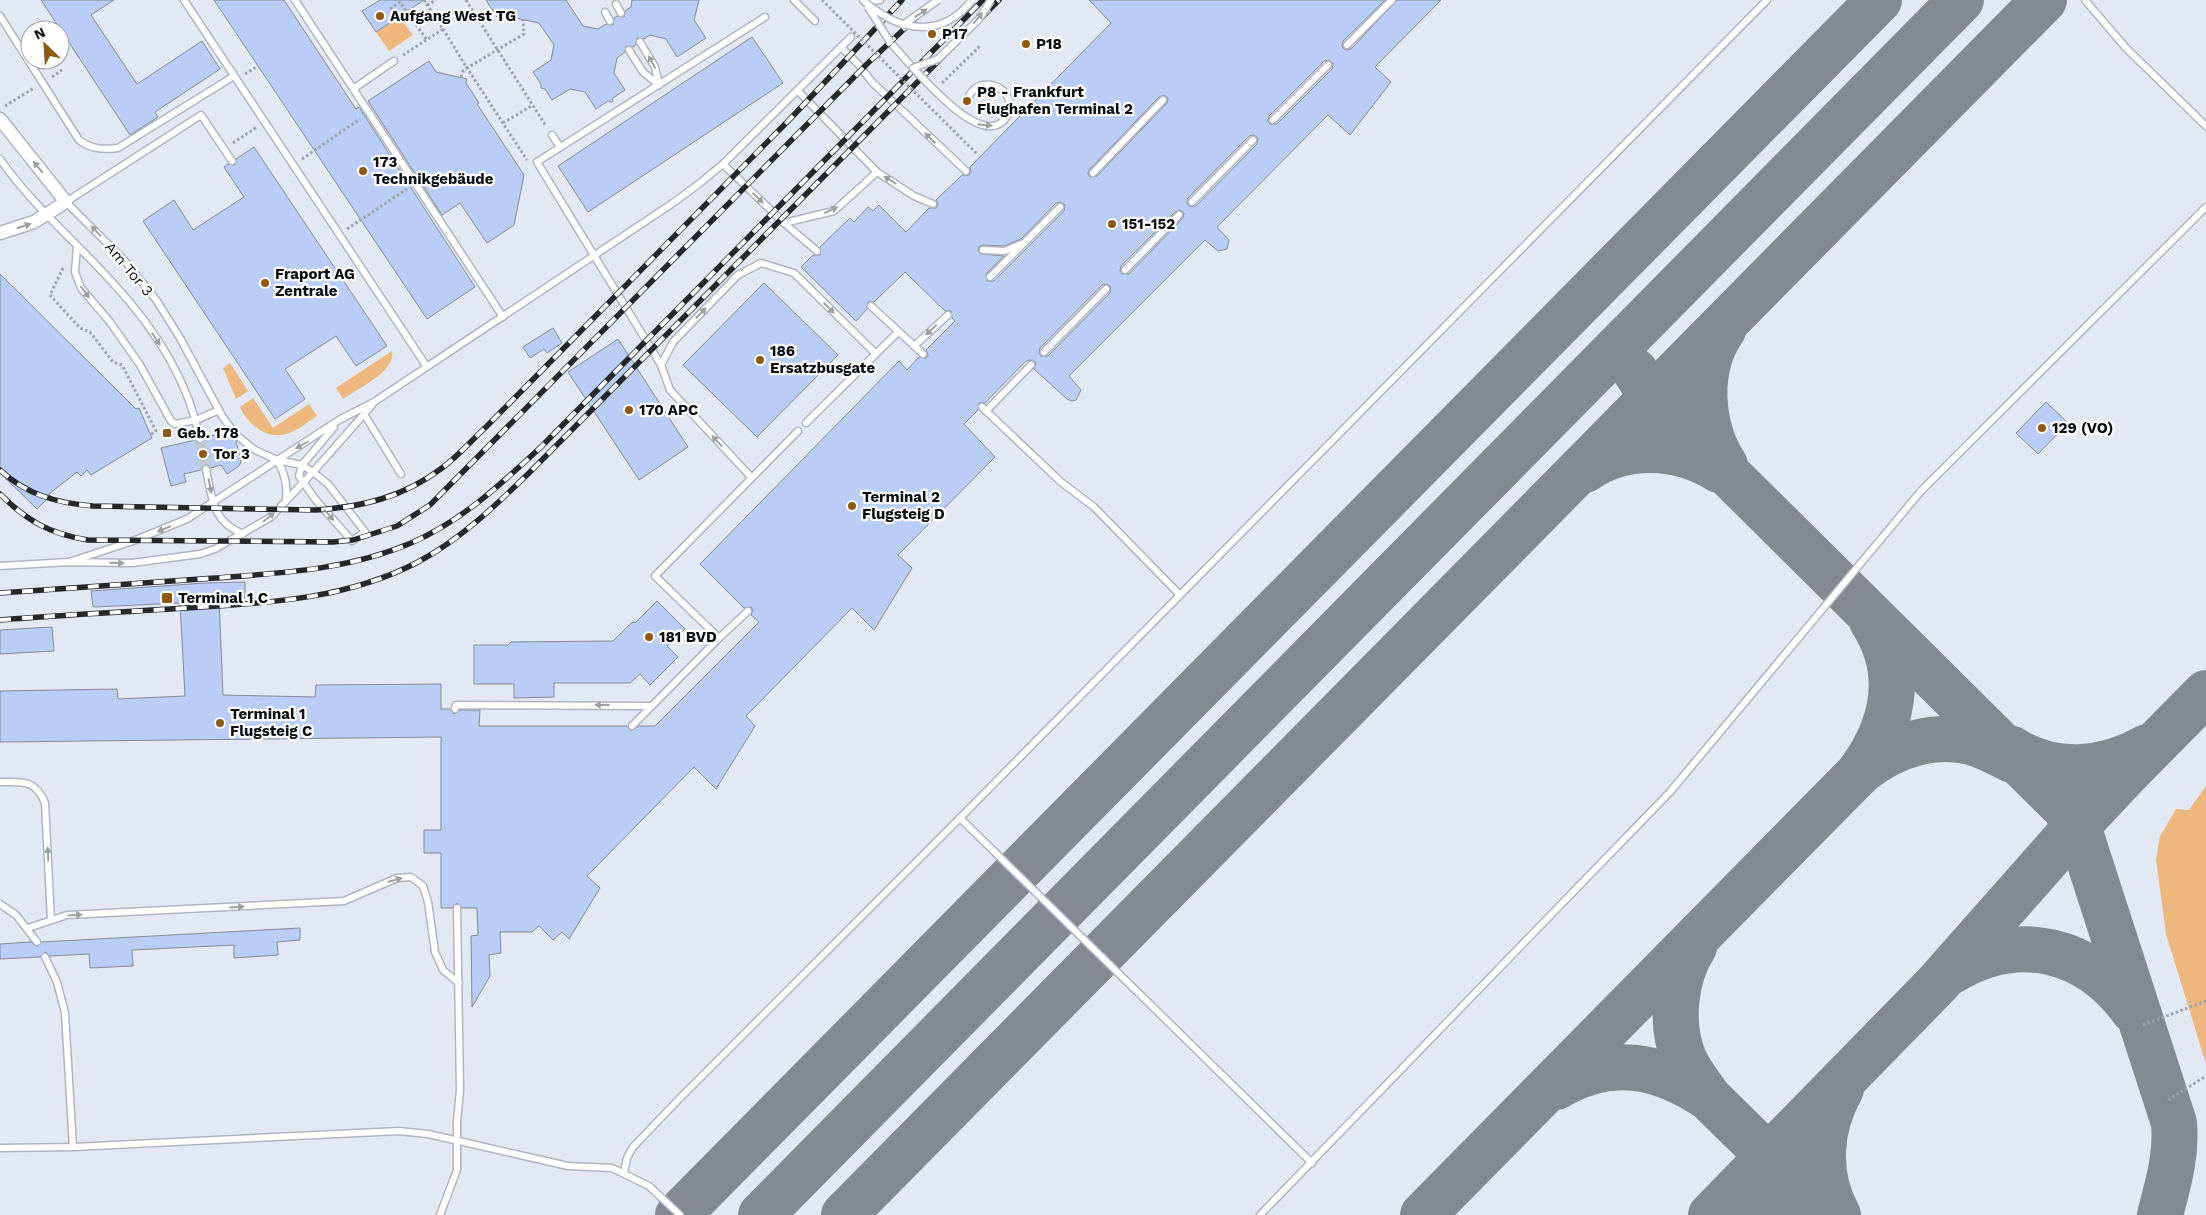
<svg xmlns="http://www.w3.org/2000/svg" width="2206" height="1215" viewBox="0 0 2206 1215" font-family="'Work Sans',sans-serif">
<style>
.green{fill:#eeb77d}
.lines{fill:none;stroke-linecap:round;stroke-linejoin:round}
.taxiway{stroke:#848890;stroke-width:46}
.building{fill:#b9cdf6;stroke:#848993;fill-rule:evenodd}
.street-tunnel{stroke:#c3c8d2;stroke-width:12;stroke-dasharray:12 6;stroke-linecap:butt}
.lane-casing{stroke:#b0b5c0;stroke-width:9}
.street-casing{stroke:#b0b5c0;stroke-width:15}
.path{stroke:#9da2ab;stroke-width:3;stroke-dasharray:2.5 2.5;stroke-linecap:butt}
.lane{stroke:#fff;stroke-width:6}
.street{stroke:#fff;stroke-width:12}
.rail-casing{stroke:#24272c;stroke-width:5.5}
.rail{stroke:#fff;stroke-width:4;stroke-dasharray:11;stroke-linecap:butt}
.lane-bridge-casing{stroke:#b0b5c0;stroke-width:9;stroke-linecap:butt}
.path-bridge{stroke:#9da2ab;stroke-width:3;stroke-dasharray:2.5 2.5;stroke-linecap:butt}
.lane-bridge{stroke:#fff;stroke-width:6}
.oneway{fill:#9e9fa0}
.poi-dot{fill:#905910;stroke:#fff;stroke-width:2}
.labels{text-anchor:middle;dominant-baseline:central;stroke-width:4.5;stroke-linejoin:round;paint-order:stroke}
.poi-label{font-size:15px;font-weight:bold;fill:#0c0e12;stroke:#fff;text-anchor:start}
.street-label{font-size:15px;fill:#0c0e12;stroke:#fff}
</style>
<rect width="100%" height="100%" fill="#e3e9f4"/>
<g class="green">
<polygon points="403,8 408,15 402,20 413,35 389,51 376,32 396,19"/>
<path d="M 392,351 C 396,372 358,388 343,399 L 336,388 Z"/>
<polygon points="230,363 248,391 236,399 223,368"/>
<path d="M 253,398 L 273,428 L 309,404 L 317,416 C 307,422 298,431 286,434 C 267,440 247,424 240,407 Z"/>
<polygon points="2206,786 2206,1064 2166,934 2156,859 2160,836 2176,809 2189,810"/>
</g>
<g class="lines">
<g class="taxiway">
<path d="M 1723,330 C 1696,368 1700,427 1725,465"/>
<path d="M 1635,371 L 1652,397 L 1700,446 L 2065,808 L 2081,835 L 2085,848 L 2174,1123 C 2177,1155 2168,1184 2160,1215"/>
<path d="M 1585,470 C 1625,442 1678,445 1719,470"/>
<path d="M 2012,749 C 2054,776 2105,771 2147,747"/>
<path d="M 1860,772 C 1893,745 1938,730 1980,745 C 1991,749 2002,755 2012,760"/>
<path d="M 1694,947 C 1674,978 1670,1025 1684,1059 C 1690,1073 1700,1085 1709,1098 L 1828,1215"/>
<path d="M 1952,971 C 2019,931 2088,948 2133,1010"/>
<path d="M 1556,1087 C 1611,1055 1658,1064 1709,1098"/>
<polyline points="678,1215 1879,0"/>
<polyline points="761,1215 1961,0"/>
<polyline points="844,1215 2044,0"/>
<path d="M 1423,1215 L 1858,774 C 1893,727 1906,674 1872,621"/>
<polyline points="1711,1215 1937,984 2066,838 2125,775 2206,693"/>
<path d="M 1732,1215 C 1756,1207 1784,1207 1808,1215"/>
<path d="M 1838,1215 C 1816,1175 1819,1128 1841,1089"/>
</g>
</g>
<g class="building">
<polygon points="41,0 114,0 91,15 137,84 202,41 220,69 155,112 158,117 130,135"/>
<polygon points="214,0 284,0 356,109 359,107 475,287 427,319"/>
<polygon points="380,0 424,0 376,32 362,11"/>
<polygon points="486,0 566,0 583,26 598,29 606,24 613,25 614,18 617,16 624,17 625,11 631,7 632,0 699,0 694,20 706,38 677,57 666,39 650,35 644,39 637,38 636,45 633,47 626,46 625,52 617,58 614,73 625,90 613,98 612,102 608,101 596,109 585,92 570,89 552,100 545,89 541,88 541,84 533,72 551,60 554,45 539,23 506,16 499,20"/>
<path d="M 1089,0 L 1385,0 L 1343,41 L 1342,47 L 1346,50 L 1351,49 L 1397,0 L 1441,0 L 1375,67 L 1391,82 L 1350,135 L 1328,115 L 1217,227 L 1229,240 L 1227,249 L 1218,251 L 1205,240 L 1069,376 L 1081,390 L 1076,400 L 1072,401 L 1067,399 L 1034,369 L 1036,363 L 1030,360 L 1026,361 L 985,403 L 979,403 L 978,410 L 964,424 L 995,457 L 898,555 L 912,568 L 874,630 L 852,608 L 746,716 L 755,726 L 716,789 L 694,767 L 587,876 L 600,888 L 569,939 L 562,932 L 553,940 L 539,926 L 532,932 L 500,932 L 501,953 L 489,955 L 490,976 L 472,1007 L 471,936 L 478,935 L 477,908 L 462,908 L 457,903 L 452,908 L 441,908 L 441,853 L 424,853 L 424,830 L 441,830 L 441,737 L 0,742 L 0,691 L 117,689 L 118,699 L 185,696 L 180,603 L 95,607 L 93,606 L 91,591 L 205,583 L 245,582 L 245,598 L 219,599 L 223,695 L 315,697 L 316,685 L 441,684 L 441,709 L 450,709 L 454,714 L 460,710 L 480,710 L 479,726 L 627,726 L 631,731 L 639,726 L 655,726 L 759,622 L 751,615 L 753,610 L 751,607 L 744,608 L 700,564 L 899,361 L 907,370 L 919,357 L 926,358 L 928,355 L 926,350 L 955,321 L 952,318 L 951,311 L 945,311 L 905,272 L 874,302 L 868,302 L 867,309 L 856,321 L 801,267 L 813,255 L 820,255 L 820,247 L 850,218 L 854,222 L 868,207 L 873,211 L 879,205 L 906,232 L 929,208 L 936,208 L 938,204 L 936,200 L 962,175 L 969,175 L 971,172 L 970,167 L 1111,23 ZM 1329,60 L 1333,63 L 1332,69 L 1277,124 L 1270,124 L 1268,121 L 1269,116 L 1324,61 ZM 1164,95 L 1168,98 L 1167,103 L 1097,176 L 1090,177 L 1088,174 L 1089,170 L 1159,97 ZM 1254,135 L 1258,138 L 1257,144 L 1196,206 L 1189,206 L 1187,203 L 1188,198 L 1249,136 ZM 1061,202 L 1065,205 L 1064,211 L 994,281 L 987,281 L 986,274 L 1004,256 L 981,254 L 978,250 L 979,247 L 983,245 L 1004,246 L 1021,239 L 1056,203 ZM 1180,210 L 1184,213 L 1183,218 L 1129,274 L 1122,274 L 1120,271 L 1121,266 L 1175,212 ZM 1107,284 L 1111,287 L 1110,293 L 1048,356 L 1041,356 L 1039,353 L 1040,348 L 1102,285 Z"/>
<polygon points="752,37 783,83 588,212 558,166"/>
<polygon points="429,61 436,72 467,79 466,83 479,103 477,104 524,175 514,225 487,243 460,203 442,215 368,101"/>
<polygon points="254,147 387,346 356,366 336,336 285,369 305,399 275,419 143,221 174,200 193,230 244,197 224,167 228,164 235,165 236,159"/>
<polygon points="0,274 136,409 139,408 152,438 91,475 87,470 81,476 77,472 49,494 50,496 37,509 0,473"/>
<polygon points="764,283 838,355 757,437 683,365"/>
<polygon points="553,328 562,343 547,353 544,349 530,358 523,347"/>
<polygon points="618,339 688,447 639,480 568,372"/>
<polygon points="2046,402 2068,423 2038,454 2016,433"/>
<polygon points="228,432 236,441 241,462 239,466 227,474 221,465 211,468 205,464 201,470 184,474 186,482 171,486 161,448 195,440 201,444 204,442 205,437"/>
<polygon points="657,601 685,629 667,646 678,657 650,685 640,674 630,683 554,683 554,697 514,698 514,684 474,684 474,645 508,645 511,642 613,641 631,623 636,622"/>
<polygon points="52,627 54,651 0,654 0,630"/>
<polygon points="300,928 300,940 277,942 278,955 234,958 234,945 132,950 133,966 90,968 89,954 50,956 45,952 40,957 0,959 0,944 31,942 37,947 42,942"/>
</g>
<g class="lines">
<polyline class="street-tunnel" points="200,439 206,469"/>
<g class="lane-casing">
<g id="lane">
<polyline points="184,0 427,367"/>
<polyline points="295,0 503,317"/>
<polyline points="794,0 815,21"/>
<polyline points="863,0 865,2 880,0"/>
<polyline points="2085,0 2126,48 2206,126"/>
<polyline points="616,4 621,13"/>
<polyline points="605,12 610,21"/>
<path d="M 0,16 L 79,140 C 91,149 102,150 118,148 L 234,76"/>
<polyline points="640,42 655,67 659,85"/>
<polyline points="890,42 913,68"/>
<polyline points="1347,45 1392,0"/>
<polyline points="841,47 858,64 872,82 966,171"/>
<polyline points="629,50 643,72 659,85"/>
<polyline points="353,89 394,61"/>
<polyline points="798,91 877,172 914,196 933,204"/>
<polyline points="1273,120 1328,65"/>
<polyline points="552,135 560,147"/>
<path d="M 0,159 C 32,205 74,240 112,282 C 153,326 188,379 200,439"/>
<polyline points="232,161 201,115 66,202 125,261 157,301 180,338 222,416 236,435 255,450 277,460 302,465 313,472 328,484 365,532 352,541 315,499 299,476 302,465 334,427"/>
<polyline points="723,164 784,223 817,251"/>
<polyline points="1093,173 1163,100"/>
<polyline points="1192,202 1253,140"/>
<polyline points="784,223 834,211 877,172"/>
<polyline points="77,246 75,272 81,288 110,322 140,365 171,421 175,424 196,420 219,410"/>
<polyline points="983,250 1005,251 1021,244"/>
<polyline points="1125,270 1179,215"/>
<polyline points="990,277 1060,207"/>
<polyline points="871,306 923,354"/>
<polyline points="914,346 948,315"/>
<polyline points="1044,352 1106,289"/>
<polyline points="661,365 537,162 765,17"/>
<polyline points="982,407 1061,482 1094,507 1179,594"/>
<polyline points="986,411 1031,365"/>
<polyline points="364,414 401,474"/>
<polyline points="806,423 898,332"/>
<path d="M 277,460 C 285,473 288,485 286,501"/>
<path d="M 206,469 C 212,498 212,522 243,534"/>
<polyline points="751,477 670,390 661,365 673,342 738,275 761,263 794,273 876,354"/>
<polyline points="69,562 133,541 187,519 339,420 374,402 673,203 700,183 723,164 851,37"/>
<polyline points="0,566 69,562 132,563 200,554 215,549 271,517 313,472 372,405"/>
<polyline points="748,611 719,638 655,576 798,431"/>
<polyline points="455,709 456,705 651,706"/>
<polyline points="632,726 719,638"/>
<path d="M 0,782 C 23,782 35,779 45,803 L 51,920"/>
<polyline points="960,818 1312,1163"/>
<polyline points="0,904 16,915 37,942"/>
<polyline points="28,928 67,915 344,901 397,878 411,877 423,886 428,902 435,952 443,970 459,983"/>
<polyline points="45,957 57,982 65,1013 73,1147"/>
<polyline points="0,1148 73,1147 399,1131 428,1134 568,1166 612,1168 649,1186 680,1215"/>
<polyline points="624,1172 627,1158 633,1147 681,1097 960,818 1767,0"/>
<polyline points="440,1215 457,1170 457,1121 460,1090 457,908"/>
<polyline points="1260,1215 1670,792 1921,491 2206,207"/>
</g>
</g>
<g class="street-casing">
<polyline id="street" points="0,119 66,202 34,222 0,233"/>
</g>
<g class="path">
<polyline points="466,0 546,126"/>
<polyline points="427,5 436,0"/>
<polyline points="390,9 400,2 427,40"/>
<polyline points="443,29 467,68 524,34 523,19"/>
<polyline points="403,55 443,29 424,0"/>
<polyline points="245,74 258,66"/>
<polyline points="52,77 62,70"/>
<polyline points="461,77 463,71 467,68 527,160"/>
<polyline points="942,83 980,46"/>
<polyline points="5,106 34,88"/>
<polyline points="503,123 533,105"/>
<polyline points="233,143 257,127"/>
<polyline points="302,159 360,119"/>
<polyline points="347,229 407,189"/>
<polyline points="63,268 50,295 80,328 90,332 113,362 122,365 156,431 150,435"/>
<polyline points="2143,1025 2206,1001"/>
<polyline points="2168,1100 2206,1076"/>
</g>
<use href="#lane" class="lane"/>
<use href="#street" class="street"/>
<g class="rail-casing">
<g id="rail">
<path d="M 0,470 C 27,495 57,503 93,506 L 316,510 C 362,507 404,497 442,468 C 458,456 472,440 487,426 L 792,117 L 902,0"/>
<path d="M 0,494 C 27,521 50,534 88,540 L 333,542 L 353,540 L 397,526 L 430,505 L 868,63 L 935,0"/>
<path d="M 0,593 C 72,588 143,583 215,578 C 282,573 348,570 411,543 C 462,521 501,484 541,447 L 983,0"/>
<path d="M 0,620 C 62,615 124,612 186,608 C 266,603 345,600 418,562 C 461,539 495,506 530,472 L 999,0"/>
</g>
</g>
<use href="#rail" class="rail"/>
<g class="lane-bridge-casing">
<g id="lane-bridge">
<path d="M 865,2 C 899,31 941,40 972,0"/>
<polyline points="868,7 890,42"/>
<polyline points="903,25 938,0"/>
<path d="M 967,101 C 977,69 1021,89 1007,116 C 986,152 928,83 913,68 L 938,59 L 979,19 L 991,0"/>
</g>
</g>
<polyline class="path-bridge" points="822,0 977,154"/>
<use href="#lane-bridge" class="lane-bridge"/>
</g>
<defs><path id="oneway-solid" d="M-6-.8H1V-3.2L6.5 0L1 3.2V.8H-6Z" transform="scale(1.25)"/></defs>
<g class="oneway">
<use href="#oneway-solid" transform="translate(921 13) rotate(-33)"/>
<use href="#oneway-solid" transform="translate(978 18) rotate(-51)"/>
<use href="#oneway-solid" transform="translate(652 62) rotate(-119)"/>
<use href="#oneway-solid" transform="translate(985 125) rotate(6)"/>
<use href="#oneway-solid" transform="translate(930 138) rotate(-136)"/>
<use href="#oneway-solid" transform="translate(38 167) rotate(-130)"/>
<use href="#oneway-solid" transform="translate(890 180) rotate(-148)"/>
<use href="#oneway-solid" transform="translate(758 198) rotate(44)"/>
<use href="#oneway-solid" transform="translate(831 210) rotate(-24)"/>
<use href="#oneway-solid" transform="translate(24 226) rotate(-18)"/>
<use href="#oneway-solid" transform="translate(96 231) rotate(-134)"/>
<use href="#oneway-solid" transform="translate(85 292) rotate(53)"/>
<use href="#oneway-solid" transform="translate(829 308) rotate(45)"/>
<use href="#oneway-solid" transform="translate(701 313) rotate(-46)"/>
<use href="#oneway-solid" transform="translate(931 330) rotate(138)"/>
<use href="#oneway-solid" transform="translate(156 339) rotate(56)"/>
<use href="#oneway-solid" transform="translate(717 441) rotate(-133)"/>
<use href="#oneway-solid" transform="translate(302 445) rotate(150)"/>
<use href="#oneway-solid" transform="translate(210 486) rotate(78)"/>
<use href="#oneway-solid" transform="translate(329 515) rotate(49)"/>
<use href="#oneway-solid" transform="translate(269 517) rotate(-39)"/>
<use href="#oneway-solid" transform="translate(164 529) rotate(157)"/>
<use href="#oneway-solid" transform="translate(117 563) rotate(1)"/>
<use href="#oneway-solid" transform="translate(602 705) rotate(-180)"/>
<use href="#oneway-solid" transform="translate(48 854) rotate(-93)"/>
<use href="#oneway-solid" transform="translate(395 880) rotate(-16)"/>
<use href="#oneway-solid" transform="translate(237 907) rotate(-3)"/>
<use href="#oneway-solid" transform="translate(75 915) rotate(-4)"/>
</g>
<g class="poi-dot">
<circle cx="380" cy="16" r="5"/>
<circle cx="932" cy="34" r="5"/>
<circle cx="1026" cy="44" r="5"/>
<circle cx="967" cy="101" r="5"/>
<circle cx="363" cy="171" r="5"/>
<circle cx="1112" cy="224" r="5"/>
<circle cx="265" cy="283" r="5"/>
<circle cx="760" cy="360" r="5"/>
<circle cx="629" cy="410" r="5"/>
<circle cx="2042" cy="428" r="5"/>
<rect x="162" y="428" width="10" height="10" rx="2.5"/>
<circle cx="203" cy="454" r="5"/>
<circle cx="852" cy="506" r="5"/>
<rect x="161" y="592" width="12" height="12" rx="2.5"/>
<circle cx="649" cy="637" r="5"/>
<circle cx="220" cy="723" r="5"/>
</g>
<g class="labels">
<g class="poi-label">
<text x="390" y="16">Aufgang West TG</text>
<text x="942" y="34">P17</text>
<text x="1036" y="44">P18</text>
<text x="977" y="92">P8 - Frankfurt<tspan x="977" dy="17">Flughafen Terminal 2</tspan></text>
<text x="373" y="162">173<tspan x="373" dy="17">Technikgebäude</tspan></text>
<text x="1122" y="224">151-152</text>
<text x="275" y="274">Fraport AG<tspan x="275" dy="17">Zentrale</tspan></text>
<text x="770" y="351">186<tspan x="770" dy="17">Ersatzbusgate</tspan></text>
<text x="639" y="410">170 APC</text>
<text x="2052" y="428">129 (VO)</text>
<text x="177" y="433">Geb. 178</text>
<text x="213" y="454">Tor 3</text>
<text x="862" y="497">Terminal 2<tspan x="862" dy="17">Flugsteig D</tspan></text>
<text x="178" y="598">Terminal 1 C</text>
<text x="659" y="637">181 BVD</text>
<text x="230" y="714">Terminal 1<tspan x="230" dy="17">Flugsteig C</tspan></text>
</g>
<g class="street-label">
<text transform="translate(129 269) rotate(50)">Am Tor 3</text>
</g>
</g>
<g transform="translate(45 45) rotate(335)"><circle r="24" fill="#ffffff" stroke="#9e9fa0"/>
<path d="M0-4L9 19L0 12L-9 19Z" fill="#905910"/>
<text y="-8" font-size="14" font-weight="bold" text-anchor="middle" fill="#0c0e12">N</text>
</g>
</svg>
